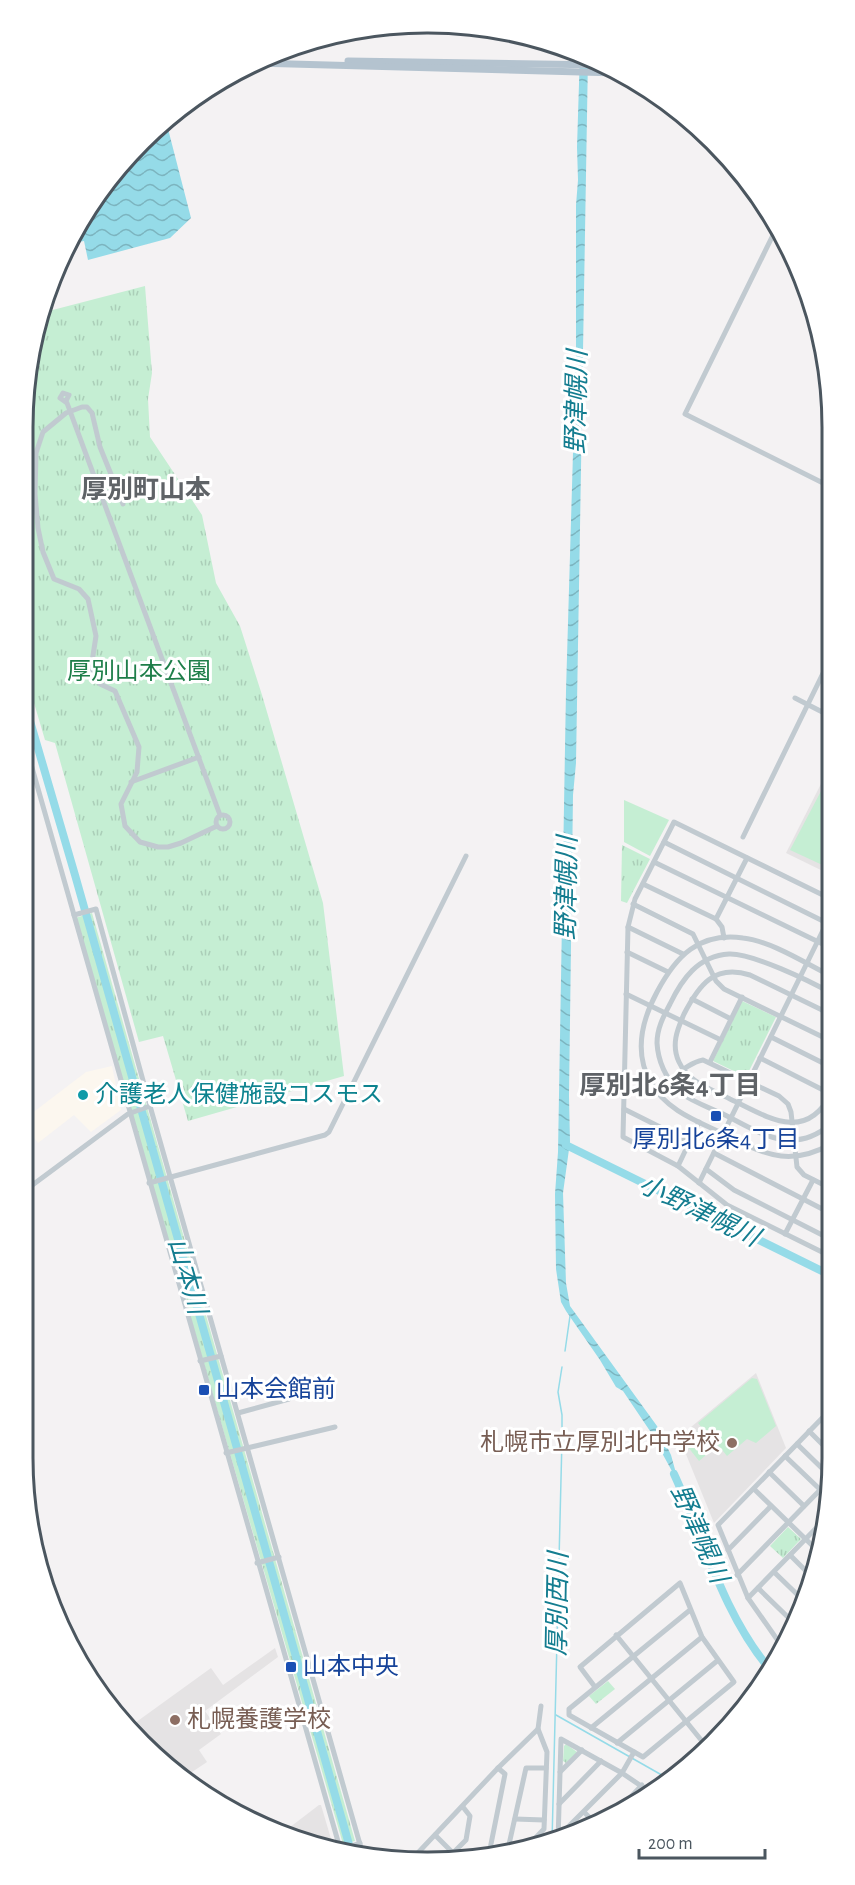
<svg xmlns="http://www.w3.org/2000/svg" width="855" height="1885" viewBox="0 0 855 1885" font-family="'Alegreya Sans','Noto Sans JP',sans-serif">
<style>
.commercial{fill:#fcf7ef}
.education{fill:#e5e3e4}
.grass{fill:#c5eed3}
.park{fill:url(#park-tufts)}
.water{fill:url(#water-waves)}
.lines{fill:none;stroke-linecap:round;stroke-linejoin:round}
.stream{stroke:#95dbe8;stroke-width:1.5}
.river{stroke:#95dbe8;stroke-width:8}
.minor{stroke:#c1cad0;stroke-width:5}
.major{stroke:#b4c3cf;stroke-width:7}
.culture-dot{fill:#0f9aa8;stroke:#fff;stroke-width:2}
.transit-dot{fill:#1a4fb4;stroke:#fff;stroke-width:2}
.education-dot{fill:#8d6e63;stroke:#fff;stroke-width:2}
.labels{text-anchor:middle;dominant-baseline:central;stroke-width:6;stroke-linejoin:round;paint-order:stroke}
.park-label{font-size:24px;fill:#1e7e49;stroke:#fff}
.culture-label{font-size:24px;fill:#0d838f;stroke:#fff;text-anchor:start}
.transit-label{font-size:24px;fill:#164399;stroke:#fff;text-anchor:start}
.education-label{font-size:24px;fill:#785e54;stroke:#fff;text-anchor:end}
.water-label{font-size:26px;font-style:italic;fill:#147d90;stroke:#fff}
.neighbourhood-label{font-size:26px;font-weight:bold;fill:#5f6367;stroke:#fff}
.rim{fill:none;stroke:#4b565f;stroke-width:3}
</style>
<defs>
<pattern id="park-tufts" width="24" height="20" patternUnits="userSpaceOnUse" patternTransform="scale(1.5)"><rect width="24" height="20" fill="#c5eed3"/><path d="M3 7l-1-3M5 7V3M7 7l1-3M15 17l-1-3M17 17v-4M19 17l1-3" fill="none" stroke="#abceb8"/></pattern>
<pattern id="water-waves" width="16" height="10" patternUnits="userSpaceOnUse" patternTransform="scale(1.5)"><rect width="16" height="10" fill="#95dbe8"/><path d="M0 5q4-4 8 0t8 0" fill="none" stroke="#7cb4bf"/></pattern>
</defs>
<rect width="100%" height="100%" fill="#f4f2f3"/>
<polygon class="commercial" points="112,1066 121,1110 91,1132 74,1115 38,1143 23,1123 23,1120 86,1072"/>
<g class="education">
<polygon points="830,766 831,875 786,853"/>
<polygon points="756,1373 786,1448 714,1523 679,1437"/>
<polygon points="275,1648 278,1657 205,1711 221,1734 199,1750 207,1762 186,1776 128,1728 211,1668 223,1685"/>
<polygon points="319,1805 321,1805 334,1849 285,1831"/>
</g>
<g class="grass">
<polygon points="830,774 831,869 790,850"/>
<polygon points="624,800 669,820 650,856 624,842"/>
<polygon points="752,1378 757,1379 776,1426 756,1443 747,1439 727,1456 718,1445 699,1461 684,1442 702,1428 698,1423"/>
</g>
<g class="park">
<polygon points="145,286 152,373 148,399 150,437 202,515 216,583 240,626 262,695 323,903 344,1076 188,1121 163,1036 139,1042 55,743 45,740 23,666 23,427 30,348 41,313"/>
<polygon points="622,845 650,859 627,903 621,901"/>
<polygon points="92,913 355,1841 343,1844 75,918"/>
<polygon points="742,1001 776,1017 746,1077 713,1061"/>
<polygon points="788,1527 801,1539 783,1558 770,1546"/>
<polygon points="608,1681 615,1689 596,1704 589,1696"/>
<polygon points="566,1744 577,1752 566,1763 563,1761 564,1746"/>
</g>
<g class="water">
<polygon points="580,52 588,57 576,763 573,795 569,1096 570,1142 563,1193 566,1283 570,1306 657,1426 671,1455 679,1484 650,1431 623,1391 616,1387 600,1360 566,1311 561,1302 556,1269 555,1194 558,1152 566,691 576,351 576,205 578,180 577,147"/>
<polygon points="166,121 191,218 170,238 88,260 84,241 68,244 91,203 141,141"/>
</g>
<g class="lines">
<g class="stream">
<polyline points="565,1351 570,1316"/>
<polyline points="556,1715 667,1778"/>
<polyline points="552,1842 562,1439 562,1415 558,1392 562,1367"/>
</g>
<g class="river">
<polyline points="23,697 75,875 352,1855"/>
<polyline points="566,1145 832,1276"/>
<path d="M 674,1474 C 704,1539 722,1611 768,1667"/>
</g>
<g class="minor">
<polyline points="776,229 685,414 829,486"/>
<polyline points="799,269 802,294 813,313"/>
<polyline points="66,401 69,395 63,393 60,398 67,403 220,815"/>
<polyline points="101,495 122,487"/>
<polyline points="123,504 100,447 92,413 87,407 82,407 66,413 43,432 36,453 35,494 38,528 43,552 54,579 79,589 88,599 96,636 92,662 93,674 100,684 115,691 139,747 137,772 121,804 125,826 140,842 158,847 168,847 181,843 217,826"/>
<polyline points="829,626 830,627"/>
<polyline points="795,698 830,716"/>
<path d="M 23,736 C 128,1108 233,1480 341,1852"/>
<polyline points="131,782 199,757"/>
<circle cx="223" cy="822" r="7"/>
<polyline points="743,837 830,659"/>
<polyline points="664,842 831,925"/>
<polyline points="654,862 831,948"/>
<polyline points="643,884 716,919 722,927 724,938"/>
<polyline points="831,899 674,822 635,899 628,927 623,1137 678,1166 727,1205 832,1257"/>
<polyline points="633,904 693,934 716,981 724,989 831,1041"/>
<polyline points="74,915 96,909 150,1106 363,1855"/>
<polyline points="716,919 747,858"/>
<polyline points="628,927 683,954"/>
<polyline points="627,952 668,972"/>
<path d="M 831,976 C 805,963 771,941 743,938 C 699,932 676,956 657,992 C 642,1020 633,1052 651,1083 C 668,1113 703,1123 732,1138 C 768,1157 794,1165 831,1144"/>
<path d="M 831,993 C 810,981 752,953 729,954 C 698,956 682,979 670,1004 C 663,1017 657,1029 657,1043 C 658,1062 666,1078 679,1092 C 693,1102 710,1108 725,1115 C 762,1134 793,1156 831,1124"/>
<polyline points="626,994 721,1040"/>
<polyline points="692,999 731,1019"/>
<path d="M 831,1016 L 820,1009 L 750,975 C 714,964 699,985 684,1014 C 677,1030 671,1045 679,1062 C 688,1082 711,1089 730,1099 C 766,1116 805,1144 831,1094"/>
<polyline points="771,1037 831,1067"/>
<polyline points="760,1058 831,1094"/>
<polyline points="710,1062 742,997"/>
<path d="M 624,1086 C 630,1089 636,1093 643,1093 C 663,1093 681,1064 703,1060 L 779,1096 L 788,1104 L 791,1112 L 797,1167 L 804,1175 L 832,1189"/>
<polyline points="624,1109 690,1142"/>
<polyline points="823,1149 832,1163"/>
<polyline points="714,1153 832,1214"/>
<polyline points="678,1166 699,1122"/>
<polyline points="706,1169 734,1190 832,1240"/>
<polyline points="149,1183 325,1135 329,1132 466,856"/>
<polyline points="699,1183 831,914"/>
<polyline points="23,1192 128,1114 150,1106"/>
<polyline points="785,1234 813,1180"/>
<polyline points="200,1361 221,1356"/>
<polyline points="238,1413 289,1399"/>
<polyline points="825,1415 832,1422"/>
<polyline points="809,1431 832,1454"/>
<polyline points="797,1444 831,1477"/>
<polyline points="226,1453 335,1427"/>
<polyline points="785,1456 829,1498"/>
<polyline points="769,1472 804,1506"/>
<polyline points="754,1489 820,1553"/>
<polyline points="728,1550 771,1506"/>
<polyline points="790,1555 812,1577"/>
<polyline points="257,1563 279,1557"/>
<polyline points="774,1572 805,1602"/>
<polyline points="737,1575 820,1490"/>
<polyline points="758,1588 795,1624"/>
<polyline points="748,1598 827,1517"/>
<polyline points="616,1635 706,1746"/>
<polyline points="781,1645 748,1598 718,1525 832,1408"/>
<polyline points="595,1687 580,1667 680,1583 702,1637 734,1682 643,1757 569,1715 569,1709 690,1610"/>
<polyline points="301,1718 323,1712"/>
<polyline points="591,1728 702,1637"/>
<polyline points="617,1743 717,1661"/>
<polyline points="560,1772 582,1750"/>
<polyline points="559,1804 601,1761"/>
<polyline points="584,1812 596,1824"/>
<polyline points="613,1816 642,1785"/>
<polyline points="515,1819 544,1820"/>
<polyline points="435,1835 458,1858"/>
<polyline points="558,1837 622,1773 634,1752"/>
<polyline points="558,1841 561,1739 622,1773 650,1792"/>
<polyline points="525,1849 544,1829 547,1752 538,1729 541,1706"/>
<polyline points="340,1850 360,1843"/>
<polyline points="511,1852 508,1849 526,1768 546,1768"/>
<polyline points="414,1857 498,1768 538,1729"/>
<polyline points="448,1858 466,1840 470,1816 463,1807"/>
<polyline points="480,1859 490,1849 505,1774 498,1768"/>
</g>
<g class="major">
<polyline points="348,61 603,65"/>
<polyline points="255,63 617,73"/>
</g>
</g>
<circle class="culture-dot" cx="83" cy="1095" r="6"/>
<g class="transit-dot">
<rect x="710" y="1110" width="12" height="12" rx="3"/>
<rect x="198" y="1384" width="12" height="12" rx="3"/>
<rect x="285" y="1661" width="12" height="12" rx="3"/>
</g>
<g class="education-dot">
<circle cx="732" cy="1443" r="6"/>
<circle cx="175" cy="1720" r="6"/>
</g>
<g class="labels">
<g class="park-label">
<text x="139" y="672">厚別山本公園</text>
</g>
<g class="culture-label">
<text x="95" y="1095">介護老人保健施設コスモス</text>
</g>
<g class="transit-label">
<text x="716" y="1140" text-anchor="middle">厚別北6条4丁目</text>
<text x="216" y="1390">山本会館前</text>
<text x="303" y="1667">山本中央</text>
</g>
<g class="education-label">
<text x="720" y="1443">札幌市立厚別北中学校</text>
<text x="187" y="1720" text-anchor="start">札幌養護学校</text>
</g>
<g class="water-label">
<text transform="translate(577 402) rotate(-89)">野津幌川</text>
<text transform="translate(567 888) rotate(-89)">野津幌川</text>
<text transform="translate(699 1211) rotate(26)">小野津幌川</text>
<text transform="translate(187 1276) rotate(74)">山本川</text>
<text transform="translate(699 1534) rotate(66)">野津幌川</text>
<text transform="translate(558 1604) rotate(-89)">厚別西川</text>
</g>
<g class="neighbourhood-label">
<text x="146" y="490">厚別町山本</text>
<text x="670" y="1086">厚別北6条4丁目</text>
</g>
</g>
<path d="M0 0H855V1885H0ZM427 33H428A394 394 0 0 1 822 427V1458A394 394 0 0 1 428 1852H427A394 394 0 0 1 33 1458V427A394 394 0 0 1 427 33Z" fill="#fff" fill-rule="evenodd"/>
<path class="rim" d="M427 33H428A394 394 0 0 1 822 427V1458A394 394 0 0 1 428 1852H427A394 394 0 0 1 33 1458V427A394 394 0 0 1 427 33Z"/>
<path d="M639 1849v9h126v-9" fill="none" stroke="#4b565f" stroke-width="3"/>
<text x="648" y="1849" font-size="18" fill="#4b565f" stroke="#ffffff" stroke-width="4.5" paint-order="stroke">200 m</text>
</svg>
